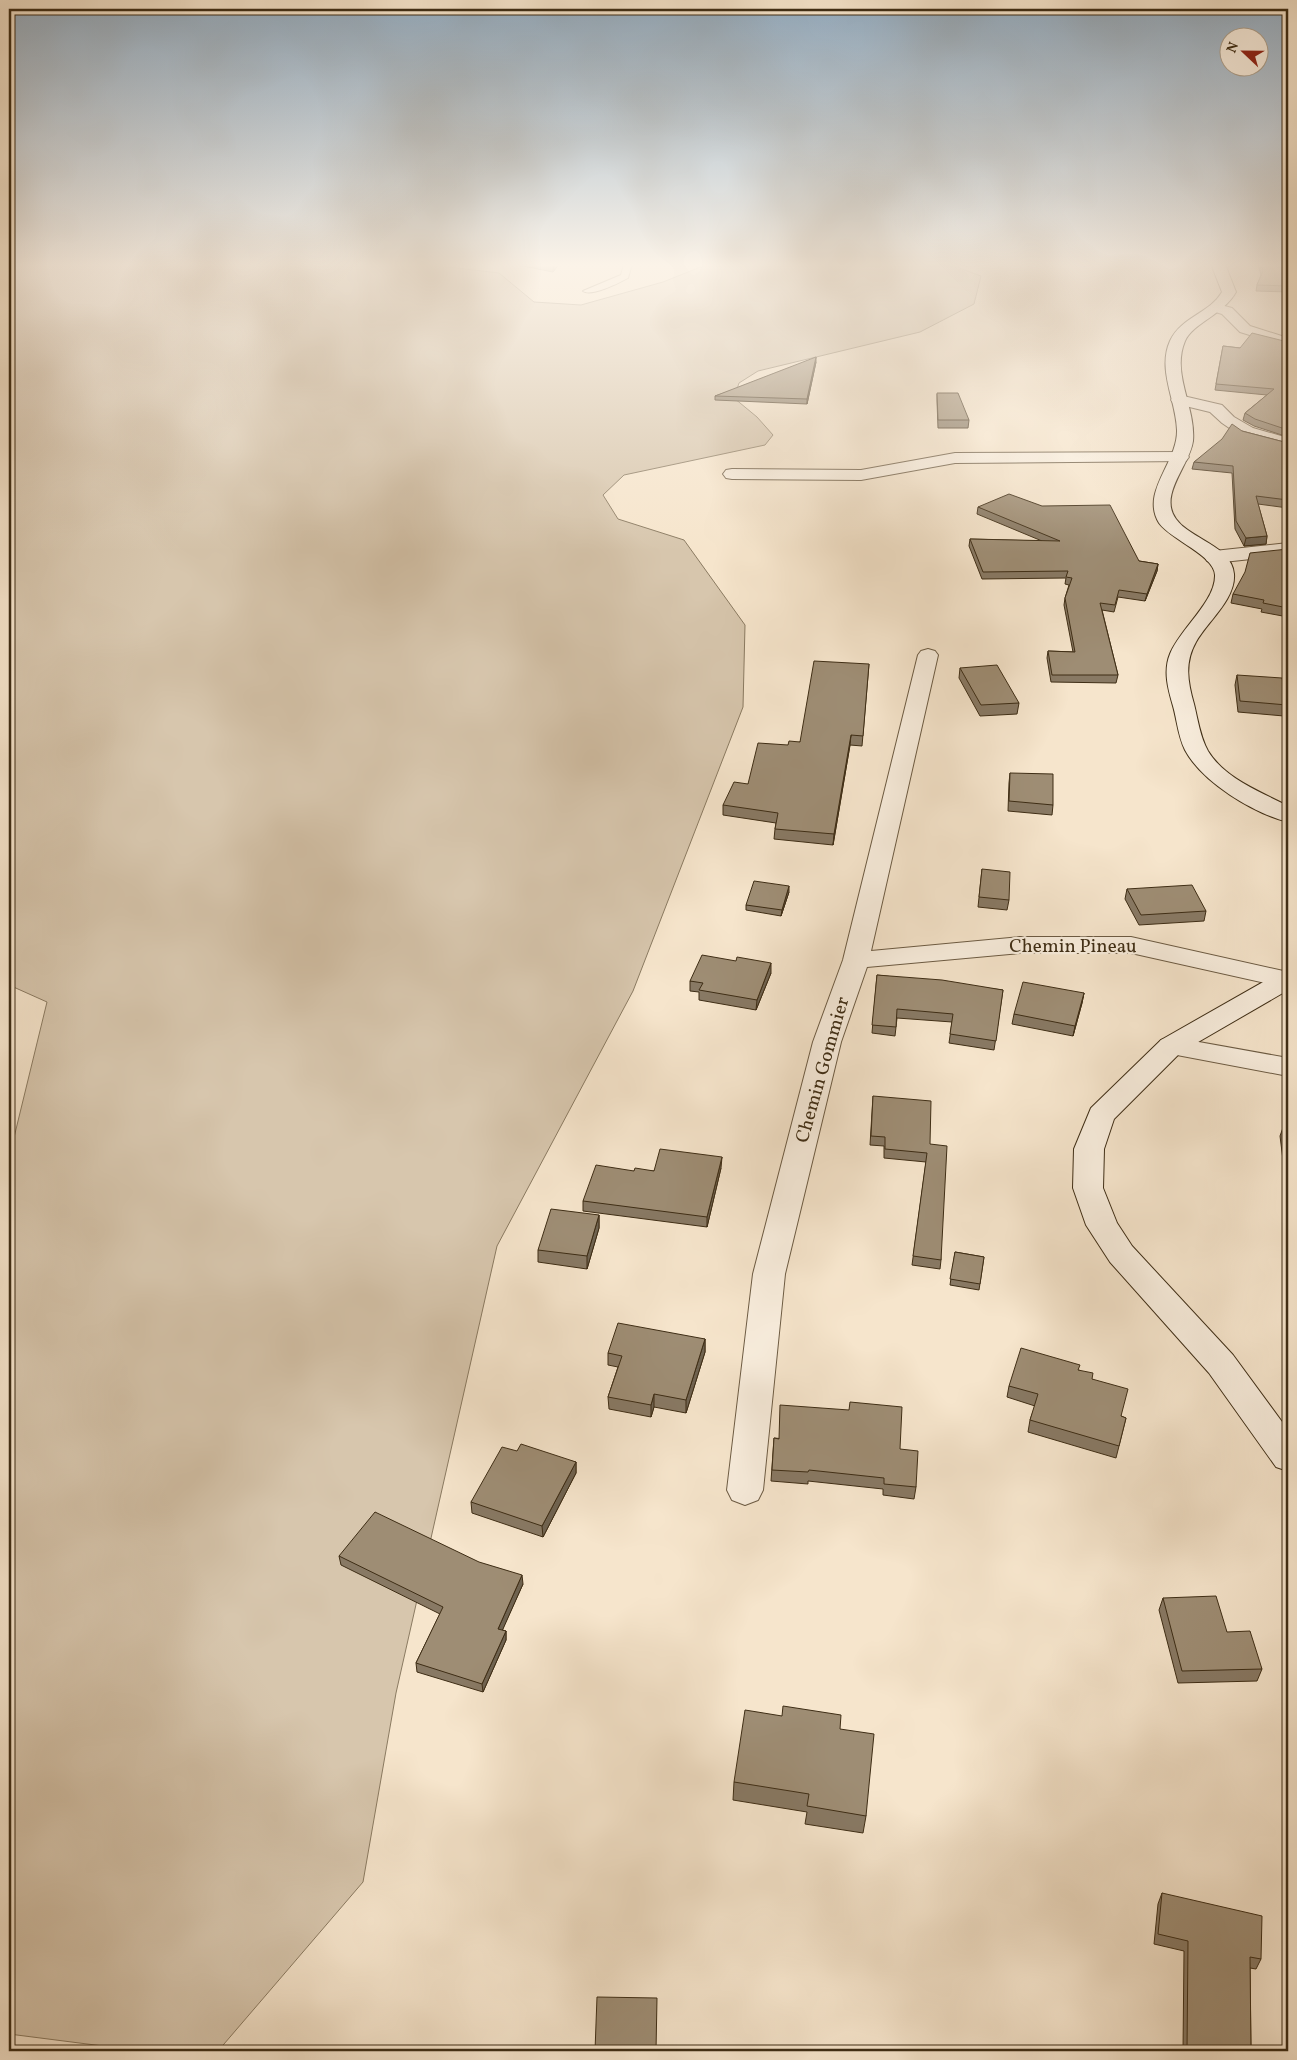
<svg xmlns="http://www.w3.org/2000/svg" width="1297" height="2060" viewBox="0 0 1297 2060" font-family="Vollkorn,serif">
<style>
.green{fill:#d7c6ad;stroke:#8a7a61}
.lines{fill:none;stroke-linecap:round;stroke-linejoin:round}
.service-casing{stroke:#6c5b43;stroke-width:2}
.minor-casing{stroke:#6c5b43;stroke-width:2}
.secondary-casing{stroke:#3e2d15;stroke-width:2}
.service{fill:#f9eede;fill-rule:evenodd}
.minor{fill:#f9eede;fill-rule:evenodd}
.secondary{fill:#f9eede;fill-rule:evenodd}
.wall{fill:#887964;stroke:#3e2d15}
.shaded-wall{fill:#6f6351;stroke:#3e2d15}
.building{fill:#9e8d74;stroke:#3e2d15}
.labels{text-anchor:middle;dominant-baseline:central;stroke-width:4.5;stroke-linejoin:round;paint-order:stroke}
.street-label{font-size:19px;fill:#3e2d15;stroke:#f9eede}
</style>
<rect width="100%" height="100%" fill="#f6e5cc"/>
<filter id="stains"><feTurbulence type="fractalNoise" baseFrequency=".004" numOctaves="4"/><feColorMatrix values="0 0 0 0 .2 0 0 0 0 .09 0 0 0 0 .02 0 0 0 .5 -.17"/></filter>
<radialGradient id="worn" r=".72"><stop offset=".6" stop-color="#630" stop-opacity="0"/><stop offset="1" stop-color="#630" stop-opacity=".3"/></radialGradient>
<polygon class="green" points="9,264 423,264 499,273 534,302 581,305 663,282 708,264 948,264 981,276 974,304 920,332 758,371 739,383 734,398 757,417 773,435 765,445 624,475 603,495 618,519 684,540 745,625 743,707 633,991 497,1246 396,1693 363,1882 218,2051 142,2051 9,2034 9,1158 47,1002 9,985"/>
<g class="lines">
<g class="service-casing">
<path id="service" d="M 624,264 L 632,264 L 628,278 C 619,283 591,297 583,291 L 621,275 Z"/>
</g>
<g class="minor-casing">
<g id="minor">
<polygon points="1217,304 1232,308 1250,326 1288,338 1288,347 1240,332 1222,314 1212,311 1210,308"/>
<polygon points="1179,395 1222,405 1234,417 1253,428 1288,438 1288,448 1241,436 1222,423 1210,412 1173,403 1171,400 1173,397"/>
<polygon points="1180,452 1186,453 1189,457 1186,461 955,463 861,480 732,479 726,478 723,474 726,470 732,469 861,470 955,453"/>
<polygon points="1288,543 1288,555 1214,563 1207,561 1205,557 1207,553 1214,551"/>
<polygon points="928,649 935,651 938,655 871,951 1020,937 1131,937 1288,972 1288,988 1131,953 1020,953 867,967 841,1042 785,1274 763,1490 758,1500 745,1505 732,1500 727,1490 753,1274 813,1042 843,960 918,655 921,651"/>
<polygon points="1171,1037 1288,1058 1288,1076 1161,1052 1157,1046 1161,1040"/>
</g>
</g>
<g class="secondary-casing">
<g id="secondary">
<path d="M 1211,264 L 1225,264 L 1236,292 C 1223,315 1193,323 1185,341 C 1171,374 1196,407 1193,441 C 1190,465 1158,495 1176,519 C 1190,539 1232,546 1234,574 C 1236,599 1207,622 1196,642 C 1184,663 1188,683 1194,704 C 1198,720 1200,737 1208,751 C 1225,779 1261,792 1288,806 L 1288,822 C 1253,813 1202,782 1185,750 C 1178,736 1177,720 1173,706 C 1168,689 1163,671 1170,654 C 1180,629 1215,602 1215,576 C 1216,556 1171,540 1159,523 C 1140,492 1178,462 1177,430 C 1176,400 1157,370 1170,341 C 1181,317 1210,313 1222,292 Z"/>
<polygon points="1288,971 1288,990 1181,1052 1114,1119 1104,1149 1103,1188 1117,1223 1132,1246 1233,1355 1288,1430 1288,1471 1276,1467 1209,1373 1110,1262 1086,1225 1073,1188 1074,1149 1091,1108 1161,1040 1279,973"/>
</g>
</g>
<use href="#service" class="service"/>
<use href="#minor" class="minor"/>
<use href="#secondary" class="secondary"/>
</g>
<g class="wall">
<polygon points="513,264 559,264 553,272"/>
<polygon points="1258,264 1288,264 1288,292 1256,291 1257,285 1261,275"/>
<polygon points="1288,342 1288,437 1254,426 1243,420 1245,413 1267,395 1215,390 1223,346 1240,348"/>
<polygon points="816,362 807,404 715,400 715,396"/>
<polygon points="937,394 969,420 968,428 938,428 937,401"/>
<polygon points="1242,431 1288,443 1288,508 1258,504 1267,536 1266,544 1244,546 1235,529 1232,473 1192,469 1194,462"/>
<polygon points="978,507 1139,561 1158,564 1157,571 1145,601 1118,597 1114,612 1102,610 1118,675 1116,683 1051,682 1047,658 1048,651 1073,652 1064,605 1065,598 1069,585 1065,584 1066,578 982,579 969,546 970,539 1042,541 977,514"/>
<polygon points="1288,549 1288,617 1261,612 1262,609 1231,603 1233,594"/>
<polygon points="869,664 862,746 850,745 833,845 774,839 775,829 776,823 723,815 723,805 748,784 788,745 800,742"/>
<polygon points="960,668 1019,703 1017,714 980,716 959,678"/>
<polygon points="1237,675 1287,705 1284,716 1238,712 1235,685"/>
<polygon points="1010,773 1053,805 1052,815 1008,811 1009,783"/>
<polygon points="982,869 1009,900 1007,910 978,907"/>
<polygon points="1127,889 1206,911 1204,921 1139,925 1125,899"/>
<polygon points="789,892 781,916 746,910 746,905"/>
<polygon points="771,973 756,1010 699,1000 699,992 690,991 690,981"/>
<polygon points="877,975 1003,990 994,1050 949,1043 952,1022 897,1018 895,1036 872,1033"/>
<polygon points="1084,993 1082,1003 1073,1036 1012,1024 1014,1014"/>
<polygon points="873,1096 930,1144 941,1260 940,1269 912,1265 926,1162 884,1158 884,1146 870,1145"/>
<polygon points="1284,1125 1288,1125 1288,1176 1285,1176 1280,1136"/>
<polygon points="721,1168 707,1227 583,1211 583,1201 634,1171 654,1171"/>
<polygon points="599,1215 599,1228 587,1269 538,1262 538,1250"/>
<polygon points="955,1252 984,1257 979,1290 950,1285"/>
<polygon points="705,1339 705,1352 686,1413 654,1407 651,1417 609,1409 608,1397 618,1367 608,1365 608,1353"/>
<polygon points="1079,1370 1092,1379 1121,1416 1126,1418 1116,1458 1028,1432 1030,1420 1035,1406 1007,1397 1009,1386"/>
<polygon points="774,1438 900,1449 916,1487 914,1499 883,1495 883,1489 808,1481 808,1484 771,1481"/>
<polygon points="517,1451 576,1462 576,1473 543,1537 472,1513 471,1502"/>
<polygon points="339,1556 523,1584 502,1630 506,1631 506,1640 483,1692 417,1672 416,1663 440,1614 341,1565"/>
<polygon points="1163,1598 1227,1632 1262,1669 1257,1681 1178,1683 1159,1610"/>
<polygon points="840,1729 866,1816 863,1833 805,1824 807,1812 733,1800 734,1782"/>
<polygon points="1162,1893 1261,1959 1256,1969 1250,1968 1251,2051 1183,2051 1184,1951 1154,1944 1158,1904"/>
</g>
<g class="shaded-wall">
<polygon points="554,264 559,264 553,272 553,265"/>
<polygon points="816,357 816,362 807,404 807,399"/>
<polygon points="1267,536 1266,544 1244,546 1246,538"/>
<polygon points="1158,564 1157,571 1145,601 1147,594"/>
<polygon points="851,735 850,745 833,845 834,834"/>
<polygon points="789,886 789,892 781,916 782,910"/>
<polygon points="771,963 771,973 756,1010 757,1000"/>
<polygon points="1084,993 1082,1003 1073,1036 1075,1026"/>
<polygon points="722,1157 721,1168 707,1227 707,1217"/>
<polygon points="599,1215 599,1228 587,1269 587,1256"/>
<polygon points="705,1339 705,1352 686,1413 686,1400"/>
<polygon points="654,1394 654,1407 651,1417 651,1405"/>
<polygon points="576,1462 576,1473 543,1537 542,1526"/>
<polygon points="522,1575 523,1584 499,1638 498,1629"/>
<polygon points="506,1631 506,1640 483,1692 482,1684"/>
</g>
<g class="building">
<polygon points="1261,264 1288,264 1288,286 1257,285 1263,271"/>
<polygon points="1252,333 1288,342 1288,430 1255,419 1245,413 1274,389 1216,384 1223,346 1240,348"/>
<polygon points="816,357 807,399 715,396"/>
<polygon points="937,393 958,393 969,420 938,420"/>
<polygon points="1232,424 1242,431 1288,443 1288,500 1256,496 1267,536 1246,538 1236,521 1233,466 1194,462 1222,439"/>
<polygon points="1009,494 1042,506 1110,505 1139,561 1158,564 1147,594 1119,590 1115,605 1100,603 1118,675 1052,675 1048,651 1075,652 1065,598 1072,578 1066,577 1068,571 983,572 970,539 1060,541 978,507"/>
<polygon points="1288,549 1288,608 1263,603 1264,600 1233,594 1245,572 1250,553"/>
<polygon points="814,661 869,664 863,736 851,735 834,834 775,829 778,813 723,805 734,782 748,784 758,743 788,745 789,741 800,742"/>
<polygon points="997,665 1019,703 981,705 960,668"/>
<polygon points="1237,675 1282,678 1287,705 1240,701"/>
<polygon points="1010,773 1053,774 1053,805 1009,801"/>
<polygon points="982,869 1010,872 1009,900 979,897"/>
<polygon points="754,881 789,886 782,910 746,905"/>
<polygon points="1192,885 1206,911 1141,915 1127,889"/>
<polygon points="702,955 736,961 737,957 771,963 757,1000 699,990 703,983 690,981"/>
<polygon points="877,975 942,980 1003,990 996,1041 950,1034 953,1014 897,1009 896,1027 872,1025"/>
<polygon points="1023,982 1084,993 1075,1026 1014,1014"/>
<polygon points="873,1096 931,1101 930,1144 947,1146 941,1260 913,1256 927,1153 885,1149 885,1137 871,1136"/>
<polygon points="1284,1125 1288,1125 1288,1163"/>
<polygon points="660,1149 722,1157 707,1217 583,1201 596,1165 634,1171 635,1168 654,1171"/>
<polygon points="551,1209 599,1215 587,1256 538,1250"/>
<polygon points="955,1252 984,1257 980,1284 950,1279"/>
<polygon points="618,1323 705,1339 686,1400 654,1394 651,1405 608,1397 622,1356 608,1353"/>
<polygon points="1021,1348 1080,1365 1078,1370 1093,1373 1092,1379 1128,1389 1121,1416 1126,1418 1119,1446 1030,1420 1038,1394 1009,1386"/>
<polygon points="850,1402 902,1407 900,1449 918,1451 916,1487 884,1484 884,1478 809,1470 808,1472 772,1470 774,1438 779,1439 780,1405 849,1410"/>
<polygon points="521,1444 576,1462 542,1526 471,1502 502,1447 517,1451"/>
<polygon points="375,1512 479,1562 522,1575 498,1629 506,1631 482,1684 416,1663 443,1607 339,1556"/>
<polygon points="1216,1596 1227,1632 1250,1631 1262,1669 1182,1671 1163,1598"/>
<polygon points="783,1706 841,1715 840,1729 874,1734 866,1816 807,1806 809,1794 734,1782 745,1710 782,1716"/>
<polygon points="1162,1893 1262,1916 1261,1959 1250,1957 1251,2051 1187,2051 1188,1941 1158,1934"/>
<polygon points="597,1997 657,1998 656,2051 595,2051"/>
</g>
<linearGradient id="sky" x2="0" y2="1"><stop stop-color="#94aec4"/><stop offset="0.48" stop-color="#fbf3e8"/><stop offset="1" stop-color="#fbf3e8" stop-opacity="0"/></linearGradient>
<rect width="1297" height="552" fill="url(#sky)"/>
<g class="labels">
<g class="street-label">
<text x="1073" y="947">Chemin Pineau</text>
<text transform="translate(823 1070) rotate(-74)">Chemin Gommier</text>
</g>
</g>
<rect width="1297" height="2060" fill="none" stroke="#f6e5cc" stroke-width="30"/>
<rect x="10" y="10" width="1277" height="2040" fill="none" stroke="#3e2d15" stroke-width="2.5"/>
<rect x="15" y="15" width="1267" height="2030" fill="none" stroke="#3e2d15"/>
<g transform="translate(1244 52) rotate(292)"><circle r="24" fill="#f9eede" stroke="#aea18e"/>
<path d="M0-4L9 19L0 12L-9 19Z" fill="#8f2418"/>
<text y="-8" font-size="14" font-weight="bold" text-anchor="middle" fill="#3e2d15">N</text>
</g>
<rect width="100%" height="100%" filter="url(#stains)"/>
<rect width="100%" height="100%" fill="url(#worn)"/>
</svg>
